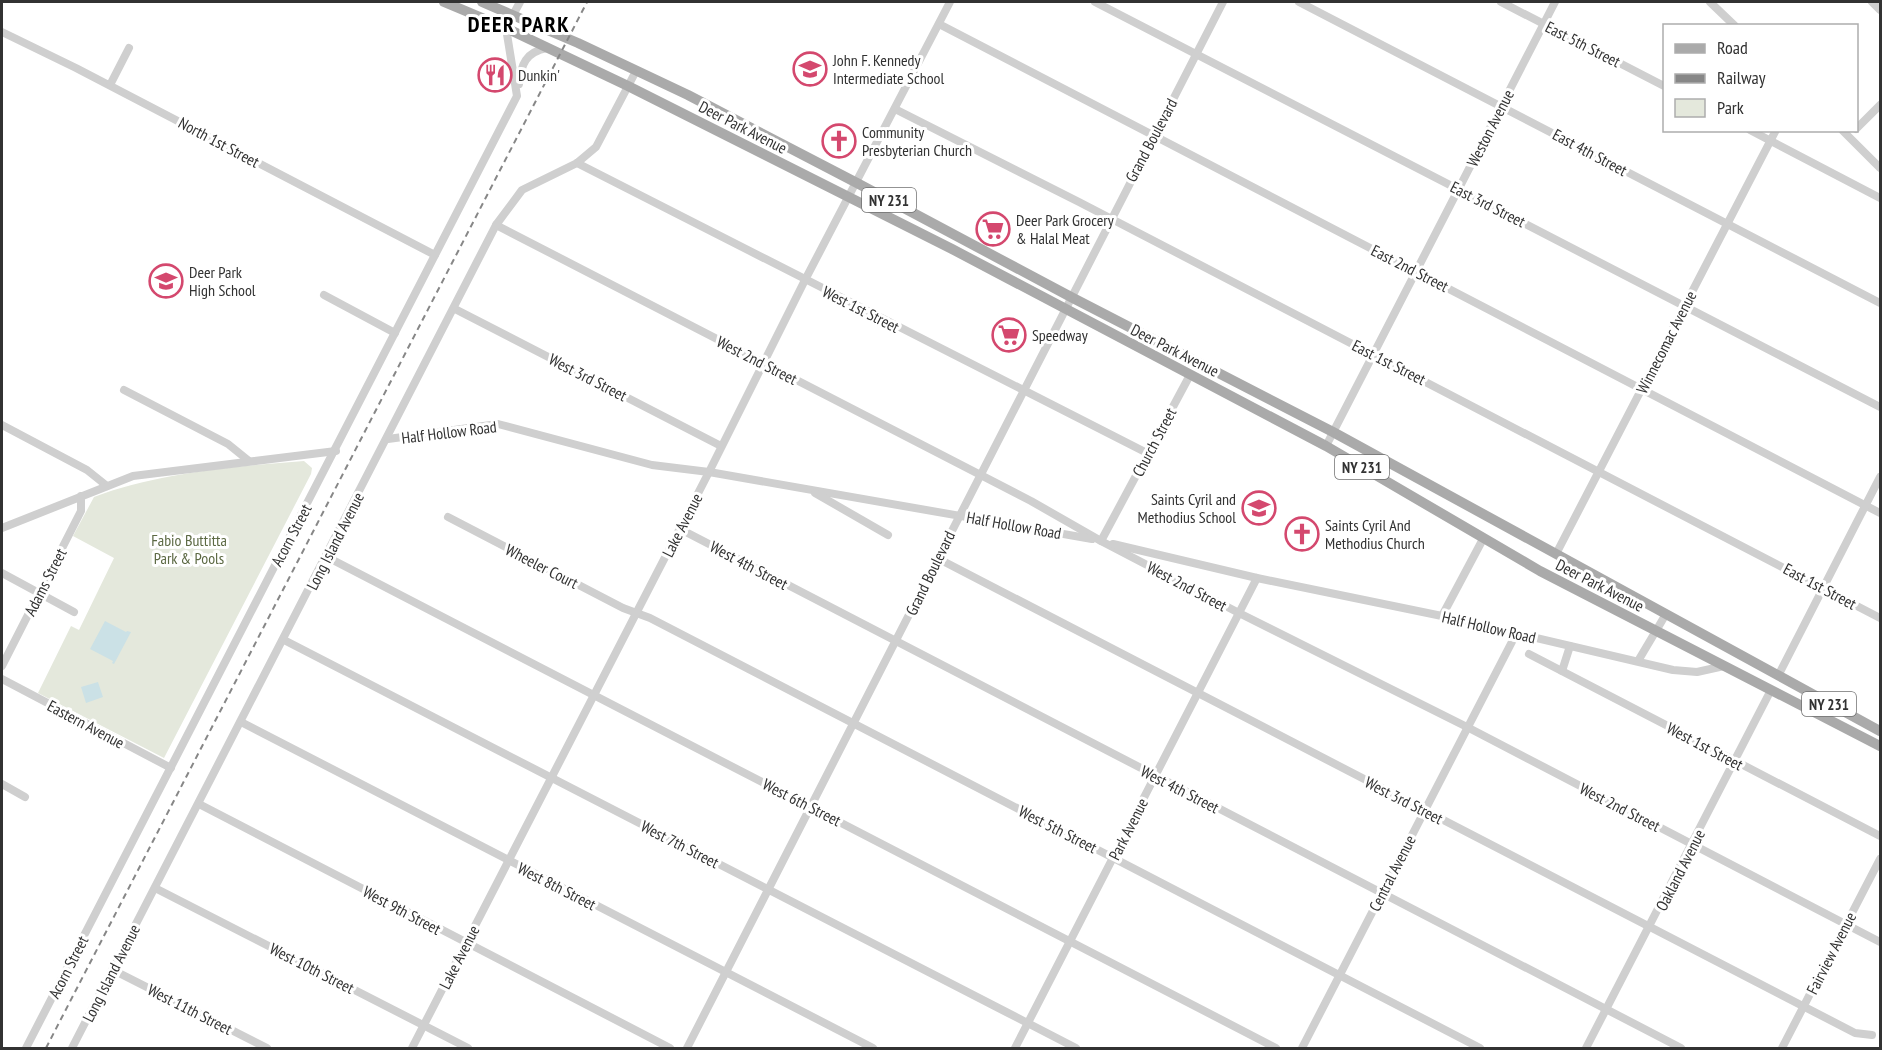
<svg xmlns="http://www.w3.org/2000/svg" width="1882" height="1050" viewBox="0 0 1882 1050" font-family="'PT Sans Narrow',sans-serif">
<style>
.green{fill:#e4e8dc}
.water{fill:#cbe1e6}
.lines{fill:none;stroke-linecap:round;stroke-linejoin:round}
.minor{stroke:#cfcfcf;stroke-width:8}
.major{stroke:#aaa;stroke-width:10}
.rail{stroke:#878787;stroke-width:2;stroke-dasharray:6 4.5;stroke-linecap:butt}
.labels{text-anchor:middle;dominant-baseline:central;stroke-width:6;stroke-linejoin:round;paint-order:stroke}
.shield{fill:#fff;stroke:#707070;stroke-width:1.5}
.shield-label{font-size:15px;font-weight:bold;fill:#323232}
.street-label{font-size:16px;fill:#323232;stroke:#fff}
.poi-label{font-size:16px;fill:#323232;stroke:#fff;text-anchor:start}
.park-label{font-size:16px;fill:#5c6943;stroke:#fff}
.district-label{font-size:22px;font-weight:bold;letter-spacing:1.5px;fill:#000;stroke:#fff}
</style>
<rect width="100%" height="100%" fill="#fff"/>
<path class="green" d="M 304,461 L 312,468 L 311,474 L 164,758 L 38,693 L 71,626 L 79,630 L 114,558 L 73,536 L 94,497 C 156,473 238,466 304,461 Z"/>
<g class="water">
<polygon points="105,621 126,632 127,631 131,632 114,664 112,663 113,661 90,649"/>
<polygon points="98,682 103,697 86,703 81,687"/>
</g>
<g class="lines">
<g class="minor">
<polyline points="1095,2 1880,407"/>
<polyline points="1299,2 1880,303"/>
<polyline points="1501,2 1664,86"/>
<polyline points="1710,2 1735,26"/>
<polyline points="1872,2 1880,10"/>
<polyline points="939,24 1880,513"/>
<polyline points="2,32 76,68 435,255"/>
<path d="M 519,84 C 521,64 526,52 547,48"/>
<polyline points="110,85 129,48"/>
<polyline points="895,109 1079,202 1880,618"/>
<polyline points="1856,129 1880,105"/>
<polyline points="1750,130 1880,198"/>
<polyline points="1842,130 1880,168"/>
<polyline points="577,163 1147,453"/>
<polyline points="496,225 1031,501 1101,541 1239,613 1467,727 1880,942"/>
<polyline points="324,295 395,333"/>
<polyline points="455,309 721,446"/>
<polyline points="124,390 228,444 249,461"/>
<polyline points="2,425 87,470 107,486"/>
<polyline points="388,439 498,424 652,465 709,472 1092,539"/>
<polyline points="1326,446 1555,2"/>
<polyline points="815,493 888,535"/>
<polyline points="448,517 623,608 650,618 1480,1048"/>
<polyline points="2,528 133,476 336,451"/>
<polyline points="680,529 1681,1048"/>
<polyline points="1101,541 1190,375"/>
<polyline points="1113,544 1257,578 1442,616 1673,670 1697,672 1724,666"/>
<polyline points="1556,554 1776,130"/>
<polyline points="327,557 1276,1048"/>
<polyline points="937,558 1855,1033 1872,1035"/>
<polyline points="2,573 74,612"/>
<polyline points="1442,616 1483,539"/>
<polyline points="284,640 1076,1048"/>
<polyline points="1529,654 1880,836"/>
<polyline points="1638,661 1666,614"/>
<polyline points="2,666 81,511 81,496"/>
<polyline points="1562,671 1570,646"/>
<polyline points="1778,676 1880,477"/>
<polyline points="2,679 171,768"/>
<polyline points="241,722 873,1048"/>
<polyline points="2,784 25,797"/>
<polyline points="199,804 670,1048"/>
<polyline points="155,888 468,1048"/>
<polyline points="113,970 267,1048"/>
<polyline points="26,1048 517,96 506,28 520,2"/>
<polyline points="72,1048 496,225 522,190 577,163 596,147 636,71"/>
<polyline points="412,1048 709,472 805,280 950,2"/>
<polyline points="687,1048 1223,2"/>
<polyline points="1015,1048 1257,578"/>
<polyline points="1302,1048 1516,634"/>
<polyline points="1586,1048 1771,690"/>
<polyline points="1782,1048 1880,859"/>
</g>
<g class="major">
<polyline points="444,2 506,28 628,86 952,249 1326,446 1540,571 1880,746"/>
<polyline points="482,2 578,43 688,95 857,183 1071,297 1333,432 1880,731"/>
</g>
<polyline class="rail" points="46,1048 587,2"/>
</g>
<defs>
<g id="school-ring" transform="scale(1.725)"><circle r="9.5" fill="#fff" stroke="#d4486e" stroke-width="1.5"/><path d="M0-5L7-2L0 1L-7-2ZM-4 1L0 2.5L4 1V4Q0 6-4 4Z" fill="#d4486e"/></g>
<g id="restaurant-ring" transform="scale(1.725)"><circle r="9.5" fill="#fff" stroke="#d4486e" stroke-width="1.5"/><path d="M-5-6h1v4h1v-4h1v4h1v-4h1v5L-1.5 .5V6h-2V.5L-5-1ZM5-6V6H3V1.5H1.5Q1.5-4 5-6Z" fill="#d4486e"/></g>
<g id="church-ring" transform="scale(1.725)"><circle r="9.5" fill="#fff" stroke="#d4486e" stroke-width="1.5"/><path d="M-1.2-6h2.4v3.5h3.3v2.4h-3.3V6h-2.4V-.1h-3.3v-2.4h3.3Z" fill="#d4486e"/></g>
<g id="supermarket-ring" transform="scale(1.725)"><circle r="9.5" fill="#fff" stroke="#d4486e" stroke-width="1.5"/><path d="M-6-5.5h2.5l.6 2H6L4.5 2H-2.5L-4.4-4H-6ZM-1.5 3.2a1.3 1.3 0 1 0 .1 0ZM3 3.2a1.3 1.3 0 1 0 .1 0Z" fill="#d4486e"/></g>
</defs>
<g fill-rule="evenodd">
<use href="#school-ring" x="810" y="69"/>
<use href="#restaurant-ring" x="495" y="75"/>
<use href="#church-ring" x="839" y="141"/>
<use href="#supermarket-ring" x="993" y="229"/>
<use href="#school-ring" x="166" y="281"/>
<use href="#supermarket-ring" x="1009" y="335"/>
<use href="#school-ring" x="1259" y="508"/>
<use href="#church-ring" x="1302" y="534"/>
</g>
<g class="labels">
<g class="shield">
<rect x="862" y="188" width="54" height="24" rx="4.5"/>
<rect x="1335" y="455" width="54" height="24" rx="4.5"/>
<rect x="1802" y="692" width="54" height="24" rx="4.5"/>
</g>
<g class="shield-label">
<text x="889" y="200">NY 231</text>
<text x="1362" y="467">NY 231</text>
<text x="1829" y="704">NY 231</text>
</g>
<g class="street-label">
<text transform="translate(1583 44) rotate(27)">East 5th Street</text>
<text transform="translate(743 127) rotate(27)">Deer Park Avenue</text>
<text transform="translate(1490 128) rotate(-63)">Weston Avenue</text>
<text transform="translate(1151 140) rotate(-62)">Grand Boulevard</text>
<text transform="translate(219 142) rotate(28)">North 1st Street</text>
<text transform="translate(1590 152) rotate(28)">East 4th Street</text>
<text transform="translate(1488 204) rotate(27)">East 3rd Street</text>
<text transform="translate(1410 268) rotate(27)">East 2nd Street</text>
<text transform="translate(861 309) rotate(27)">West 1st Street</text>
<text transform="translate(1666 342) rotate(-63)">Winnecomac Avenue</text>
<text transform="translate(1175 350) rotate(27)">Deer Park Avenue</text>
<text transform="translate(757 360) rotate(27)">West 2nd Street</text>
<text transform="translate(1389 362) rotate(27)">East 1st Street</text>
<text transform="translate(588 377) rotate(27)">West 3rd Street</text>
<text transform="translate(449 432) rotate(-7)">Half Hollow Road</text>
<text transform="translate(1154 442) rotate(-62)">Church Street</text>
<text transform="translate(682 525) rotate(-63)">Lake Avenue</text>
<text transform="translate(1014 525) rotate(10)">Half Hollow Road</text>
<text transform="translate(291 535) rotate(-62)">Acorn Street</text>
<text transform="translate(335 541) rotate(-63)">Long Island Avenue</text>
<text transform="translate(749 565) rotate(28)">West 4th Street</text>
<text transform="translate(542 566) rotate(27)">Wheeler Court</text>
<text transform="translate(930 573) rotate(-64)">Grand Boulevard</text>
<text transform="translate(45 582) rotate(-63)">Adams Street</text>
<text transform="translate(1600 585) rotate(27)">Deer Park Avenue</text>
<text transform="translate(1187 586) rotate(28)">West 2nd Street</text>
<text transform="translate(1820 586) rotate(28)">East 1st Street</text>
<text transform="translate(1489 627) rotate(13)">Half Hollow Road</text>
<text transform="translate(86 724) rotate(28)">Eastern Avenue</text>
<text transform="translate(1705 746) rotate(28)">West 1st Street</text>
<text transform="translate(1180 789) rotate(27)">West 4th Street</text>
<text transform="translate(1404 800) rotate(27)">West 3rd Street</text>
<text transform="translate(802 802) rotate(27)">West 6th Street</text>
<text transform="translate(1620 807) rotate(27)">West 2nd Street</text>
<text transform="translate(1058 829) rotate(27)">West 5th Street</text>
<text transform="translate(1128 829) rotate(-63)">Park Avenue</text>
<text transform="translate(680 844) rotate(27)">West 7th Street</text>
<text transform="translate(1680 870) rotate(-63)">Oakland Avenue</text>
<text transform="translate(1392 873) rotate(-63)">Central Avenue</text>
<text transform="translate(557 886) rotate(27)">West 8th Street</text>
<text transform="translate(402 910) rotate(28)">West 9th Street</text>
<text transform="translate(1831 953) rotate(-63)">Fairview Avenue</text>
<text transform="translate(459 957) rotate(-63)">Lake Avenue</text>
<text transform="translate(68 967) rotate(-63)">Acorn Street</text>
<text transform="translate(312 968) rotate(27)">West 10th Street</text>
<text transform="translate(111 973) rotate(-63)">Long Island Avenue</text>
<text transform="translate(190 1009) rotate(27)">West 11th Street</text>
</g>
<g class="poi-label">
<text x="833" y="60">John F. Kennedy<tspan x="833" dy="18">Intermediate School</tspan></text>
<text x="518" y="75">Dunkin'</text>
<text x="862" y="132">Community<tspan x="862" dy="18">Presbyterian Church</tspan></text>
<text x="1016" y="220">Deer Park Grocery<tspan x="1016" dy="18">&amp; Halal Meat</tspan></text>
<text x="189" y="272">Deer Park<tspan x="189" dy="18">High School</tspan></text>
<text x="1032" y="335">Speedway</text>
<text x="1236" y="499" text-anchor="end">Saints Cyril and<tspan x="1236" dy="18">Methodius School</tspan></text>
<text x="1325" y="525">Saints Cyril And<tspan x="1325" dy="18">Methodius Church</tspan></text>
</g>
<g class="park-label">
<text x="189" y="540">Fabio Buttitta<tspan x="189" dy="18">Park &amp; Pools</tspan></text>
</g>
<g class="district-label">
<text x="519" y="24">DEER PARK</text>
</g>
</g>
<rect width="1882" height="1050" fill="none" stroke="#323232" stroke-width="6"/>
<rect x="1663" y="24" width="195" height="108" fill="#ffffff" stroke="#adadad" stroke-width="1.5"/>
<rect x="1675" y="44" width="30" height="9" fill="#aaaaaa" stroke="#adadad" stroke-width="1.5"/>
<text x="1717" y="54" font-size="18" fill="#323232">Road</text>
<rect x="1675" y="74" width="30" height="9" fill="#878787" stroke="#adadad" stroke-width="1.5"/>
<text x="1717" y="84" font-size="18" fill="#323232">Railway</text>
<rect x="1675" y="99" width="30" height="18" fill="#e4e8dc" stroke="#adadad" stroke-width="1.5"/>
<text x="1717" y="114" font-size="18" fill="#323232">Park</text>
</svg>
